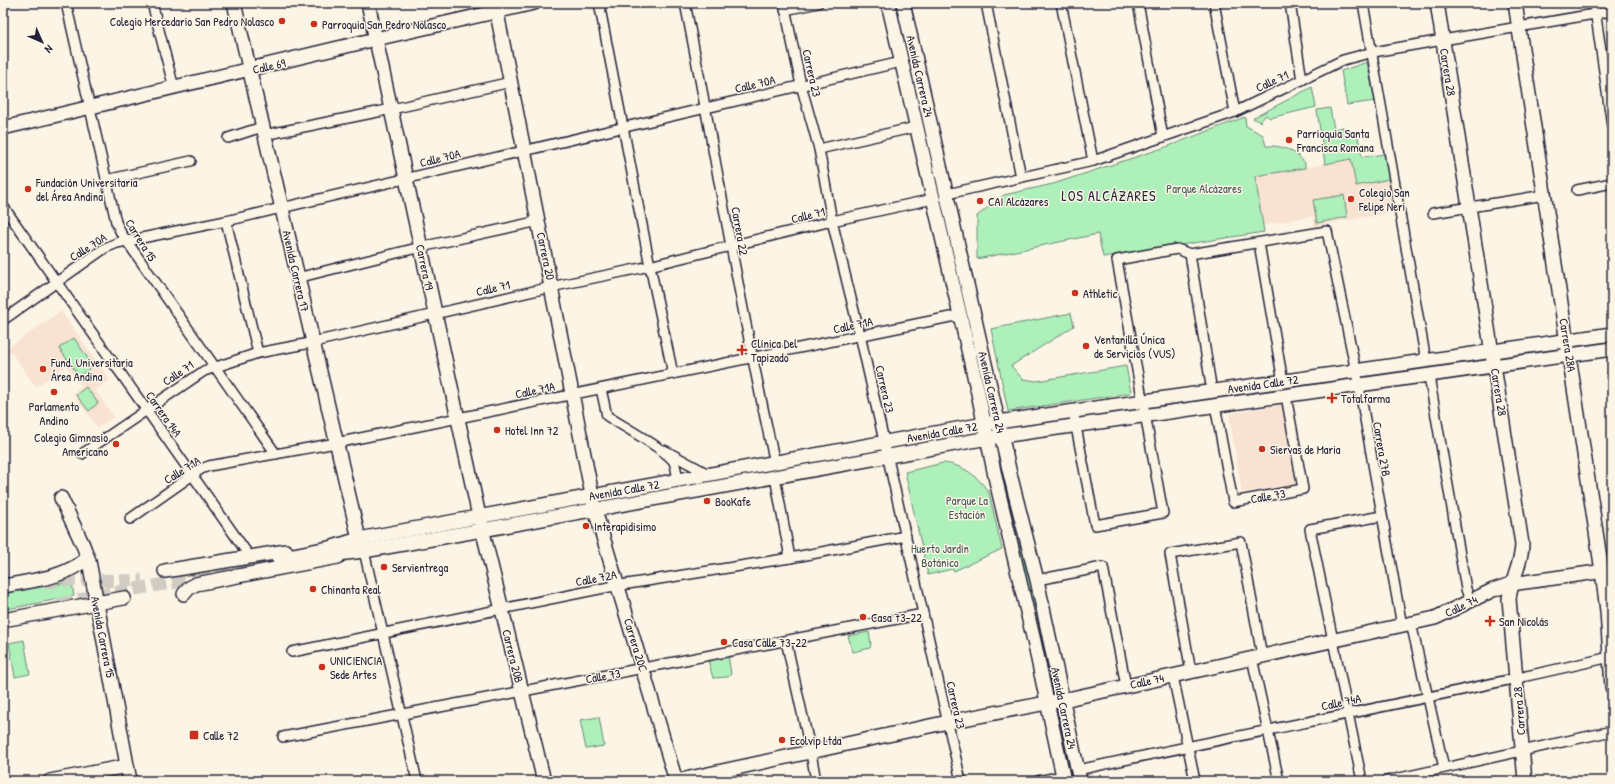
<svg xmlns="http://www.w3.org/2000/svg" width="1615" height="784" viewBox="0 0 1615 784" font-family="'Patrick Hand',sans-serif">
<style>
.built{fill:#f8e2d2}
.green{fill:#aef0b9;stroke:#68897a}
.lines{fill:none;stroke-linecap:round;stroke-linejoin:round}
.secondary-tunnel{stroke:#d0cbc3;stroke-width:13;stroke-dasharray:13 6;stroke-linecap:butt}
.street-casing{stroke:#22223b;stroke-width:12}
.secondary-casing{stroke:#22223b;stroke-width:16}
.street{stroke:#fcf5e5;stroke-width:9}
.secondary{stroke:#fcf5e5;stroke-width:13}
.poi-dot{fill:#c8321e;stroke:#fcf5e5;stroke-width:1.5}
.labels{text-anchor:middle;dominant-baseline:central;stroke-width:3;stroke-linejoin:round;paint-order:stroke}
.poi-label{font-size:12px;fill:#22223b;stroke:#fcf5e5;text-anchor:start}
.street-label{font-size:12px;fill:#22223b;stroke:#fcf5e5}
.park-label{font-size:12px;fill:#45565a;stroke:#fcf5e5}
.quarter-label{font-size:14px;letter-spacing:1px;fill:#22223b;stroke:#fcf5e5}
</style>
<rect width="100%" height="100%" fill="#fcf5e5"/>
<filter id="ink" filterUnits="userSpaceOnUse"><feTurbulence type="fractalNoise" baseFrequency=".025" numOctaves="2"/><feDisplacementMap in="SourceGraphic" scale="8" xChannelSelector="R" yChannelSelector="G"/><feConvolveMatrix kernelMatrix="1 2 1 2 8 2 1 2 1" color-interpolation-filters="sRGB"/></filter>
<g filter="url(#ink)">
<g class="built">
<polygon points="1385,154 1395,212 1314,226 1313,216 1263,225 1255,176"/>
<polygon points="61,311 110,380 95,390 114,417 98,428 73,394 82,386 66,366 36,387 8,348"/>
<polygon points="1282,404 1295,484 1242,493 1229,414"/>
</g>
<g class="green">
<polygon points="894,3 899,3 980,356 970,334"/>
<polygon points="1367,62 1375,101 1347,105 1341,71"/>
<polygon points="1312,87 1316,107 1270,118 1266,115 1260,122 1253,118"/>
<polygon points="1330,108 1334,129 1343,127 1347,133 1357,132 1362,157 1385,154 1389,179 1356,186 1351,159 1325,164 1317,110"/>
<path d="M 1245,117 L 1246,126 L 1263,135 L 1266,146 C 1282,145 1294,150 1305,163 L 1305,168 L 1255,176 L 1264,232 L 1103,257 L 1098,234 L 977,259 L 977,216 L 1004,195 L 1053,184 L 1166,147 Z"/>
<polygon points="1344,195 1347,217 1317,223 1313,200"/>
<polygon points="1071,313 1074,326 1011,366 1023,379 1037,381 1126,366 1131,393 1008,411 991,329"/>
<polygon points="74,338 93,366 79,376 59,348"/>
<polygon points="86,387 98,403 89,411 76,395"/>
<polygon points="978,429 980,436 607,504 606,498"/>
<path d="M 943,463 C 964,465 978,476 989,493 L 1002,549 L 954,571 L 952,569 L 928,575 L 905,472 Z"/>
<polygon points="997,466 1000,466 1008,483 1019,531 1013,533"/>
<polygon points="1022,545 1054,686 1050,687 1017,546"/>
<polygon points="63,583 72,583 74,596 3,610 3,594"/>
<polygon points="869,632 871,644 870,648 853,652 848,636"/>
<polygon points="24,640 30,674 15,677 9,643"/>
<polygon points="728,655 731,674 728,677 713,678 708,660"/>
<polygon points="599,717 604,746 586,749 580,720"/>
</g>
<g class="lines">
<g class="secondary-tunnel">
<polyline points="197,573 262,561"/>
<path d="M 44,583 C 77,576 109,583 142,580"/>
<polyline points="60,604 116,592 208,577"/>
</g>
<g class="street-casing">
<g id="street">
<polyline points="66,3 116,222 121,233 276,454"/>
<polyline points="152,3 174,88"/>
<polyline points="599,3 650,266 673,374"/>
<path d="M 685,3 C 716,156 740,310 775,463"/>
<polyline points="784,3 801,85 819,149 832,221 860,335 961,781"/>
<polyline points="986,3 1021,177"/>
<polyline points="1061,3 1093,161"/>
<polyline points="1138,3 1163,137"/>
<polyline points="1214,3 1235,112"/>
<polyline points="1290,3 1302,80"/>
<polyline points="1363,3 1426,361"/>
<polyline points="1594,3 1612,126"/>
<polyline points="785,10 818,3"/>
<polyline points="264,135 392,109 511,82"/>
<polyline points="228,138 262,127"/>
<polyline points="819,149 916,127"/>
<polyline points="106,180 191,161"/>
<polyline points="1577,190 1612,183"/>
<polyline points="947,194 1093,161 1235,112 1343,60 1373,52 1612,11"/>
<polyline points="3,206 250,557"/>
<polyline points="1433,213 1545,195"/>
<polyline points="226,221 258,353"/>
<polyline points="1259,243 1283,382"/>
<polyline points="1190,254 1212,392"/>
<polyline points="297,278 421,247 539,221"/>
<polyline points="3,320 105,248 117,243 226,221 901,62"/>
<polyline points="1429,376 1466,589 1470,601"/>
<path d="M 601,389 L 607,416 C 621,425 667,450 674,462 C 676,467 677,475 678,480"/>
<polyline points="1215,405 1233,502 1303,489 1286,396"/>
<polyline points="1073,411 1095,525 1163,513 1117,260 1177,249 1190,254 1327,231 1359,386 1402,626"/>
<polyline points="664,450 710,475"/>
<polyline points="82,454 204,371 258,353 305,344 560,285 641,268 832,221 933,199"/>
<polyline points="775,477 790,558"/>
<polyline points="130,519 201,469 209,466 336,443 960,315"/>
<polyline points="364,551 417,781"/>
<polyline points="1037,580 1103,567 1126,686"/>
<polyline points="1411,623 1444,768"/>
<polyline points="786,641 811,753 816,781"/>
<polyline points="292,652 609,587 790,558 906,536"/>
<polyline points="1252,658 1279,781"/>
<polyline points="1191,672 1170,554 1241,542 1262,656"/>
<polyline points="1173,676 1195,781"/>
<polyline points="283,737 633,670 923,614"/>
<path d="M 1078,770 C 1255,731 1433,699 1610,657"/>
<polyline points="1038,781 1063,776"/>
<polyline points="1362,781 1310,529 1382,516"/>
<polyline points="1386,781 1612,731"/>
</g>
</g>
<g class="secondary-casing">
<g id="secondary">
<polyline points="234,3 359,539"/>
<polyline points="368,3 479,516 544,781"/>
<polyline points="495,3 595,510 676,781"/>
<polyline points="888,3 978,393 996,481 1034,641 1064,781"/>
<polyline points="903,3 1011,478 1037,580 1080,781"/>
<path d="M 1437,3 L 1522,544 C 1522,564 1511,580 1509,599 L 1525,781"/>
<polyline points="1515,3 1602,571 1607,611 1612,687"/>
<polyline points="3,128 380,38 534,3"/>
<polyline points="61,498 83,545 89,561 130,781"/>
<polyline points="329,555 364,551 482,530 988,438 1612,349"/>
<polyline points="278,558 333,547 359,539 472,518 984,424 1612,334"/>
<polyline points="165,571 286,551"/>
<path d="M 3,586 C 34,580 62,579 88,558"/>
<polyline points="184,594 189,588 196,584 338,557"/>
<polyline points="3,620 124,598"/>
<polyline points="50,781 127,766"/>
<polyline points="676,781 948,722 1072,698 1435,618 1493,590 1511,584 1612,570"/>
</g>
</g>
<use href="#street" class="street"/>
<use href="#secondary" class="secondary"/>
</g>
</g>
<g class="poi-dot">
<circle cx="282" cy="21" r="4"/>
<circle cx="314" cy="24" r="4"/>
<circle cx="1289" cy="140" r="4"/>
<circle cx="28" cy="189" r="4"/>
<circle cx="1351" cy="199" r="4"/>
<circle cx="980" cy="201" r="4"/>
<circle cx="1075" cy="293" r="4"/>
<circle cx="1086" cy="346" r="4"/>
<path d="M740 344h4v4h4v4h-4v4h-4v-4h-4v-4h4z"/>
<circle cx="43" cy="369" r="4"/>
<circle cx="54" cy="392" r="4"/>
<path d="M1330 392h4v4h4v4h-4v4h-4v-4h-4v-4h4z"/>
<circle cx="497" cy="430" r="4"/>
<circle cx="116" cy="444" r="4"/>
<circle cx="1262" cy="449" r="4"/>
<circle cx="707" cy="501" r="4"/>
<circle cx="586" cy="526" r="4"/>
<circle cx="384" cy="567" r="4"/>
<circle cx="313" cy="589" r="4"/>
<circle cx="863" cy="617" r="4"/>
<path d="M1488 615h4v4h4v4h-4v4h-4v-4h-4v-4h4z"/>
<circle cx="724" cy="642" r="4"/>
<circle cx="322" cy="667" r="4"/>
<rect x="189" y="730" width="10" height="10" rx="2"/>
<circle cx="782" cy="740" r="4"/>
</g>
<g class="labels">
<g class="poi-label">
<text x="274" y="21" text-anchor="end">Colegio Mercedario San Pedro Nolasco</text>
<text x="322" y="24">Parroquia San Pedro Nolasco</text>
<text x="1297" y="133">Parrioquia Santa<tspan x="1297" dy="14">Francisca Romana</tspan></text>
<text x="36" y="182">Fundación Universitaria<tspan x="36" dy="14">del Área Andina</tspan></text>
<text x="1359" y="192">Colegio San<tspan x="1359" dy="14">Felipe Neri</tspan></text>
<text x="988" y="201">CAI Alcázares</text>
<text x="1083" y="293">Athletic</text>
<text x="1094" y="339">Ventanilla Única<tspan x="1094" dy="14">de Servicios (VUS)</tspan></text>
<text x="751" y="343">Clínica Del<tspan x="751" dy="14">Tapizado</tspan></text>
<text x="51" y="362">Fund. Universitaria<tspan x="51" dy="14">Área Andina</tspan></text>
<text x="1341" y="398">Totalfarma</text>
<text x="54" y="406" text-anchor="middle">Parlamento<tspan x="54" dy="14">Andino</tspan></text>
<text x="505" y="430">Hotel Inn 72</text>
<text x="108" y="437" text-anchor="end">Colegio Gimnasio<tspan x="108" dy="14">Americano</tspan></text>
<text x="1270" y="449">Siervas de Maria</text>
<text x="715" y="501">BooKafe</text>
<text x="594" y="526">Interapidisimo</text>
<text x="392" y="567">Servientrega</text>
<text x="321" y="589">Chinanta Real</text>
<text x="871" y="617">Casa 73-22</text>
<text x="1499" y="621">San Nicolás</text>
<text x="732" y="642">Casa Calle 73-22</text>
<text x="330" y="660">UNICIENCIA<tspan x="330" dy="14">Sede Artes</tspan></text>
<text x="203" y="735">Calle 72</text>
<text x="790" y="740">Ecolvip Ltda</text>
</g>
<g class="street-label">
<text transform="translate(269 66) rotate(-13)">Calle 69</text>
<text transform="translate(1448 72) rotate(81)">Carrera 28</text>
<text transform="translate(812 73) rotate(77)">Carrera 23</text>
<text transform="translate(920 76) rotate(77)">Avenida Carrera 24</text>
<text transform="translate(1272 81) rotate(-25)">Calle 71</text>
<text transform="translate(755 84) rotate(-13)">Calle 70A</text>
<text transform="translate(440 158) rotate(-14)">Calle 70A</text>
<text transform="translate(808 215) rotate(-14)">Calle 71</text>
<text transform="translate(740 231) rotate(80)">Carrera 22</text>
<text transform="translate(141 240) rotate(58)">Carrera 15</text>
<text transform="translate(88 247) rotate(-32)">Calle 70A</text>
<text transform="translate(546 256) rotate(78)">Carrera 20</text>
<text transform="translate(425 267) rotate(78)">Carrera 19</text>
<text transform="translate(296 271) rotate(77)">Avenida Carrera 17</text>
<text transform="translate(493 288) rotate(-13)">Calle 71</text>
<text transform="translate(853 325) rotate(-12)">Calle 71A</text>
<text transform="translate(1568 345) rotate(81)">Carrera 28A</text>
<text transform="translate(178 373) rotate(-34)">Calle 71</text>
<text transform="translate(1263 384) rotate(-8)">Avenida Calle 72</text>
<text transform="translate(885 389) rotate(77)">Carrera 23</text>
<text transform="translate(535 390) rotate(-12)">Calle 71A</text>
<text transform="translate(992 392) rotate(77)">Avenida Carrera 24</text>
<text transform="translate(1499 392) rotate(81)">Carrera 28</text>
<text transform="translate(164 414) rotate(55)">Carrera 14A</text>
<text transform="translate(942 432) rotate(-10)">Avenida Calle 72</text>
<text transform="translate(1382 449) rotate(80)">Carrera 27B</text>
<text transform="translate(182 470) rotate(-32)">Calle 71A</text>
<text transform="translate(624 490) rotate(-10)">Avenida Calle 72</text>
<text transform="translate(1268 496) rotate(-10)">Calle 73</text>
<text transform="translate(596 578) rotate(-11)">Calle 72A</text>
<text transform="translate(1461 606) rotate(-26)">Calle 74</text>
<text transform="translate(103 637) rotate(79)">Avenida Carrera 15</text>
<text transform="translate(636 645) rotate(73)">Carrera 20C</text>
<text transform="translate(513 656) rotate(76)">Carrera 20B</text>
<text transform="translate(603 676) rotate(-10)">Calle 73</text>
<text transform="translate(1147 681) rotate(-12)">Calle 74</text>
<text transform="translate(1341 702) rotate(-12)">Calle 74A</text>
<text transform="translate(956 705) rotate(77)">Carrera 23</text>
<text transform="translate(1064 708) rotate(78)">Avenida Carrera 24</text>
<text transform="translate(1519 711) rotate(-94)">Carrera 28</text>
</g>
<g class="park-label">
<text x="1204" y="188">Parque Alcázares</text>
<text x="967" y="500">Parque La<tspan x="967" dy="14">Estación</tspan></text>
<text x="940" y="548">Huerto Jardín<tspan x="940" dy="14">Botánico</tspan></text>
</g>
<g class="quarter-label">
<text x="1109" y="195">LOS ALCÁZARES</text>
</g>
</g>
<rect width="1615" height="784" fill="none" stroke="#fcf5e5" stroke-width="16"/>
<rect x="8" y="8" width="1599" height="768" fill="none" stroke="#22223b" stroke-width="1.5" filter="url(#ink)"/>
<g transform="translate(42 42) rotate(135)" stroke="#fcf5e5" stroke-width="3" paint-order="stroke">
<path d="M0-3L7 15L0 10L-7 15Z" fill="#22223b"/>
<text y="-6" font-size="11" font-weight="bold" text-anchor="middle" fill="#22223b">N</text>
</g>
</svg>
